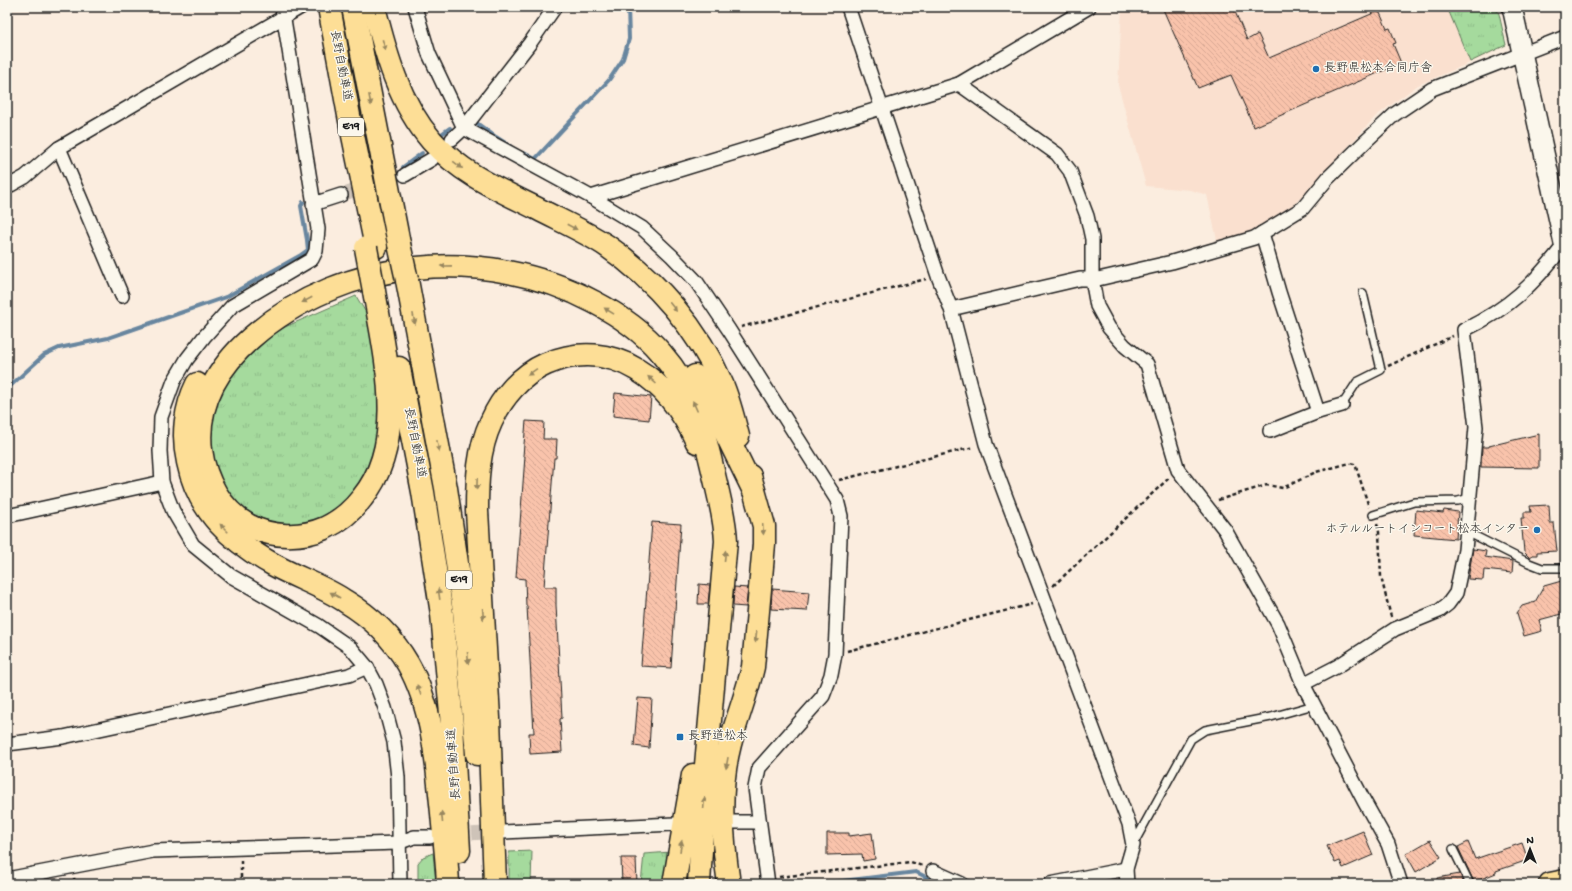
<svg xmlns="http://www.w3.org/2000/svg" width="1572" height="891" viewBox="0 0 1572 891" font-family="'Gochi Hand','Klee One',sans-serif">
<style>
.built{fill:#fae0cf}
.grass{fill:url(#grass-tufts);stroke:#607b5c}
.lines{fill:none;stroke-linecap:round;stroke-linejoin:round}
.stream{stroke:#68869f;stroke-width:4}
.building{fill:url(#building-back-hatch);stroke:#1c1c1c}
.street-tunnel{stroke:#cec3b8;stroke-width:13;stroke-dasharray:13 6;stroke-linecap:butt}
.lane-casing{stroke:#1c1c1c;stroke-width:10}
.street-casing{stroke:#1c1c1c;stroke-width:16}
.secondary-casing{stroke:#1c1c1c;stroke-width:22}
.highway-casing{stroke:#1c1c1c;stroke-width:25}
.path{stroke:#1c1c1c;stroke-width:2.5;stroke-dasharray:4 3;stroke-linecap:butt}
.lane{stroke:#fbf7ec;stroke-width:7}
.street{stroke:#fbf7ec;stroke-width:13}
.secondary{stroke:#fbf7ec;stroke-width:19}
.highway{stroke:#fdde96;stroke-width:22}
.highway-bridge-casing{stroke:#1c1c1c;stroke-width:25;stroke-linecap:butt}
.highway-bridge{stroke:#fdde96;stroke-width:22}
.oneway{fill:#98875f}
.poi-dot{fill:#1f6fb2;stroke:#fbf7ec;stroke-width:1.5}
.labels{text-anchor:middle;dominant-baseline:central;stroke-width:3;stroke-linejoin:round;paint-order:stroke}
.shield{fill:#fbf7ec;stroke:#5f5e5a;stroke-width:1}
.shield-label{font-size:11px;font-weight:bold;fill:#1c1c1c}
.street-label{font-size:12px;fill:#1c1c1c;stroke:#fbf7ec}
.poi-label{font-size:12px;fill:#1c1c1c;stroke:#fbf7ec;text-anchor:start}
</style>
<defs>
<pattern id="grass-tufts" width="24" height="20" patternUnits="userSpaceOnUse"><rect width="24" height="20" fill="#a5da9d"/><path d="M3 7l-1-3M5 7V3M7 7l1-3M15 17l-1-3M17 17v-4M19 17l1-3" fill="none" stroke="#8dba87"/></pattern>
<pattern id="building-back-hatch" width="6" height="6" patternUnits="userSpaceOnUse"><rect width="6" height="6" fill="#f9c3ab"/><path d="M-1 5l2 2M0 0l6 6M5-1l2 2" fill="none" stroke="#d5a793"/></pattern>
</defs>
<rect width="100%" height="100%" fill="#fbeddf"/>
<filter id="ink" filterUnits="userSpaceOnUse"><feTurbulence type="fractalNoise" baseFrequency=".025" numOctaves="2"/><feDisplacementMap in="SourceGraphic" scale="8" xChannelSelector="R" yChannelSelector="G"/><feConvolveMatrix kernelMatrix="1 2 1 2 8 2 1 2 1" color-interpolation-filters="sRGB"/></filter>
<g filter="url(#ink)">
<polygon class="built" points="1122,7 1496,7 1499,14 1506,45 1488,55 1418,85 1376,116 1307,192 1291,207 1277,218 1254,231 1221,242 1217,240 1207,195 1190,190 1146,186 1118,85"/>
<g class="grass">
<polygon points="1447,7 1496,7 1499,14 1506,45 1470,62"/>
<polygon points="356,296 368,316 378,383 380,422 375,450 366,481 327,519 286,526 250,515 232,504 217,479 205,442 209,414 235,367 269,337 285,327"/>
<polygon points="532,851 531,884 509,884 509,852"/>
<polygon points="671,852 667,884 641,884 644,854"/>
<polygon points="433,853 436,884 418,884 418,863 423,857"/>
</g>
<g class="lines">
<g class="stream">
<polyline points="474,121 496,137 510,146"/>
<polyline points="443,133 450,128"/>
<polyline points="524,153 535,159 609,80 623,59 629,39 628,7"/>
<polyline points="403,167 422,153"/>
<polyline points="7,389 44,355 59,348 108,338 226,297 301,255 308,250 307,240 301,206 303,202"/>
<polyline points="818,884 916,872 940,884"/>
</g>
</g>
<g class="building">
<polygon points="1162,7 1233,7 1247,40 1258,34 1269,58 1376,12 1380,13 1387,29 1390,28 1396,43 1393,44 1401,63 1254,127 1231,75 1198,88"/>
<polygon points="615,393 651,397 649,420 613,416"/>
<polygon points="526,421 544,422 543,439 557,439 556,458 554,458 544,587 556,587 556,605 562,718 560,719 562,752 530,754 529,733 534,733 527,606 526,606 525,579 516,578 525,456 523,456"/>
<polygon points="1539,434 1539,468 1481,467 1482,447 1489,447 1489,446"/>
<polygon points="1549,505 1550,523 1554,523 1557,551 1537,552 1537,555 1532,555 1530,558 1524,552 1521,518 1524,518 1524,512 1531,512 1530,506"/>
<polygon points="1416,510 1443,513 1444,510 1458,512 1456,539 1414,535"/>
<polygon points="652,522 681,524 671,668 641,666"/>
<polygon points="1473,549 1486,551 1485,557 1513,561 1512,573 1484,570 1483,580 1468,579"/>
<polygon points="1565,580 1565,600 1561,602 1565,613 1539,620 1542,631 1524,636 1517,613 1522,606 1535,602 1544,586"/>
<polygon points="699,584 710,585 708,604 698,604"/>
<polygon points="734,587 748,588 746,607 733,606"/>
<polygon points="772,589 809,592 807,611 771,609"/>
<polygon points="638,698 652,699 649,748 634,746"/>
<polygon points="1363,831 1373,855 1343,868 1340,861 1335,863 1327,846"/>
<polygon points="827,833 849,833 849,836 872,833 875,859 863,861 862,854 827,855"/>
<polygon points="1430,840 1441,857 1416,872 1406,854"/>
<polygon points="1468,842 1475,859 1522,843 1528,860 1496,871 1496,873 1474,882 1458,847"/>
<polygon points="621,858 636,858 637,884 622,884"/>
<polygon points="1460,874 1464,884 1437,884 1437,878"/>
</g>
<g class="lines">
<g class="street-tunnel">
<polyline points="341,195 369,186"/>
<polyline points="453,835 499,832"/>
</g>
<g class="lane-casing">
<g id="lane">
<polyline points="1342,405 1357,382 1381,370 1363,293"/>
<polyline points="1373,515 1414,502 1458,501 1470,498"/>
<polyline points="1467,532 1529,563 1542,568 1565,568"/>
<polyline points="1134,843 1191,739 1205,730 1271,717 1314,705"/>
<polyline points="1453,849 1470,884"/>
</g>
</g>
<g class="street-casing">
<g id="street">
<polyline points="282,7 318,229 316,251 312,259 232,306 204,337 187,359 174,381 161,417 160,451 162,482 173,511 193,545 231,576 319,626 351,648 367,667 376,684 385,708 394,742 398,777 400,884"/>
<polyline points="415,7 429,54 464,128 591,197 642,228 672,256 696,281 729,330 837,500 841,516 835,654 831,675 823,696 759,768 755,788 768,884"/>
<polyline points="848,7 938,276 951,309 986,444 1129,824 1133,845 1126,869 1127,884"/>
<polyline points="959,84 1057,154 1070,171 1087,216 1092,239 1092,279 1097,306 1109,328 1125,346 1147,364 1178,470 1225,530 1278,624 1303,684 1364,801 1388,844 1401,884"/>
<polyline points="452,139 464,128 530,43 555,7"/>
<polyline points="59,148 122,296"/>
<polyline points="405,175 432,159"/>
<polyline points="7,187 25,177 59,148 301,7"/>
<polyline points="591,197 959,84 1089,7"/>
<polyline points="313,204 341,195"/>
<polyline points="1262,233 1279,292 1318,412"/>
<polyline points="951,309 1080,279 1098,279 1172,262 1254,238 1303,208 1328,178 1367,140 1395,114 1432,89 1565,37"/>
<polyline points="1270,431 1318,412 1342,405"/>
<polyline points="7,516 162,482"/>
<path d="M 1303,684 L 1338,666 L 1395,629 L 1439,611 L 1448,604 L 1456,593 L 1465,550 L 1476,427 L 1464,330 C 1510,308 1534,284 1565,244"/>
<polyline points="7,744 63,737 349,675 367,667"/>
<polyline points="734,822 759,822"/>
<polyline points="503,832 674,824"/>
<polyline points="933,871 962,884"/>
<polyline points="7,879 153,851 398,843 414,837 430,837"/>
<polyline points="1050,884 1126,869"/>
</g>
</g>
<g class="secondary-casing">
<polyline id="secondary" points="1512,7 1565,248"/>
</g>
<g class="highway-casing">
<g id="highway">
<polyline points="329,7 350,121 376,247"/>
<polyline points="353,7 399,244"/>
<path d="M 374,7 C 386,55 399,103 432,141 C 461,174 500,190 538,209 C 561,221 586,232 607,246 C 656,280 698,329 722,384 C 729,400 733,418 738,436"/>
<polyline points="407,280 446,488 464,611 477,754"/>
<path d="M 374,291 C 385,355 408,443 362,498 C 352,511 340,521 325,528 C 302,538 271,538 248,525 C 221,510 205,480 201,450 C 196,405 218,367 251,338 C 344,256 486,245 594,302 C 619,315 643,332 661,353 C 694,391 703,427 714,475 C 719,497 725,518 726,541 L 706,765 L 699,884"/>
<polyline points="399,368 423,492 442,614 452,725 459,851"/>
<polyline points="695,376 707,395 754,491"/>
<path d="M 197,384 C 185,408 182,436 188,462 C 198,511 231,541 274,565 C 297,578 323,586 345,601 C 370,616 393,638 408,664 C 433,708 437,764 442,813 C 444,837 447,860 448,884"/>
<path d="M 495,884 L 489,718 L 477,511 C 477,480 478,450 491,422 C 502,397 521,375 546,364 C 614,335 670,382 697,442"/>
<polyline points="674,884 693,775"/>
<path d="M 729,884 C 722,837 718,790 730,744 C 737,718 747,693 753,667 L 764,544 L 764,526 L 750,476"/>
<polyline points="1550,884 1565,881"/>
</g>
</g>
<g class="path">
<polyline points="741,327 926,279"/>
<polyline points="1388,366 1453,336"/>
<polyline points="839,480 974,447"/>
<polyline points="1218,500 1267,485 1283,488 1316,472 1350,463 1354,464 1356,467 1369,507"/>
<polyline points="1377,524 1379,532 1381,577 1391,617"/>
<polyline points="1053,586 1169,478"/>
<polyline points="847,651 1032,604"/>
<polyline points="241,860 241,884"/>
<polyline points="779,877 911,862 922,866"/>
<polyline points="74,878 75,884"/>
</g>
<use href="#lane" class="lane"/>
<use href="#street" class="street"/>
<use href="#secondary" class="secondary"/>
<use href="#highway" class="highway"/>
<g class="highway-bridge-casing">
<g id="highway-bridge">
<polyline points="399,244 407,280"/>
<polyline points="366,248 374,291"/>
</g>
</g>
<use href="#highway-bridge" class="highway-bridge"/>
</g>
<defs><path id="oneway-solid" d="M-6-.8H1V-3.2L6.5 0L1 3.2V.8H-6Z"/></defs>
<g class="oneway">
<use href="#oneway-solid" transform="translate(384 45) rotate(74)"/>
<use href="#oneway-solid" transform="translate(370 100) rotate(79)"/>
<use href="#oneway-solid" transform="translate(458 165) rotate(37)"/>
<use href="#oneway-solid" transform="translate(572 227) rotate(28)"/>
<use href="#oneway-solid" transform="translate(446 266) rotate(179)"/>
<use href="#oneway-solid" transform="translate(307 300) rotate(152)"/>
<use href="#oneway-solid" transform="translate(673 307) rotate(51)"/>
<use href="#oneway-solid" transform="translate(609 311) rotate(-148)"/>
<use href="#oneway-solid" transform="translate(414 319) rotate(79)"/>
<use href="#oneway-solid" transform="translate(532 372) rotate(146)"/>
<use href="#oneway-solid" transform="translate(652 380) rotate(-138)"/>
<use href="#oneway-solid" transform="translate(695 406) rotate(-114)"/>
<use href="#oneway-solid" transform="translate(438 446) rotate(79)"/>
<use href="#oneway-solid" transform="translate(477 484) rotate(92)"/>
<use href="#oneway-solid" transform="translate(224 528) rotate(-135)"/>
<use href="#oneway-solid" transform="translate(763 529) rotate(85)"/>
<use href="#oneway-solid" transform="translate(725 556) rotate(-85)"/>
<use href="#oneway-solid" transform="translate(439 594) rotate(-98)"/>
<use href="#oneway-solid" transform="translate(335 595) rotate(-150)"/>
<use href="#oneway-solid" transform="translate(483 614) rotate(86)"/>
<use href="#oneway-solid" transform="translate(756 637) rotate(96)"/>
<use href="#oneway-solid" transform="translate(468 658) rotate(85)"/>
<use href="#oneway-solid" transform="translate(419 690) rotate(-110)"/>
<use href="#oneway-solid" transform="translate(727 763) rotate(100)"/>
<use href="#oneway-solid" transform="translate(704 803) rotate(-86)"/>
<use href="#oneway-solid" transform="translate(442 817) rotate(-95)"/>
<use href="#oneway-solid" transform="translate(681 846) rotate(-80)"/>
</g>
</g>
<g class="poi-dot">
<circle cx="1316" cy="69" r="4"/>
<circle cx="1537" cy="530" r="4"/>
<rect x="676" y="733" width="8" height="8" rx="2"/>
</g>
<g class="labels">
<g class="shield">
<rect x="338" y="118" width="26" height="18" rx="3"/>
<rect x="446" y="571" width="26" height="18" rx="3"/>
</g>
<g class="shield-label">
<text x="351" y="127">E19</text>
<text x="459" y="580">E19</text>
</g>
<g class="street-label">
<text transform="translate(340 66) rotate(79)">長野自動車道</text>
<text transform="translate(414 443) rotate(79)">長野自動車道</text>
<text transform="translate(455 764) rotate(-94)">長野自動車道</text>
</g>
<g class="poi-label">
<text x="1324" y="69">長野県松本合同庁舎</text>
<text x="1529" y="530" text-anchor="end">ホテルルートインコート松本インター</text>
<text x="688" y="737">長野道松本</text>
</g>
</g>
<rect width="1572" height="891" fill="none" stroke="#fbf7ec" stroke-width="24"/>
<rect x="12" y="12" width="1548" height="867" fill="none" stroke="#1c1c1c" stroke-width="1.5" filter="url(#ink)"/>
<g transform="translate(1530 849)" stroke="#fbf7ec" stroke-width="3" paint-order="stroke">
<path d="M0-3L7 15L0 10L-7 15Z" fill="#1c1c1c"/>
<text y="-6" font-size="11" font-weight="bold" text-anchor="middle" fill="#1c1c1c">N</text>
</g>
</svg>
